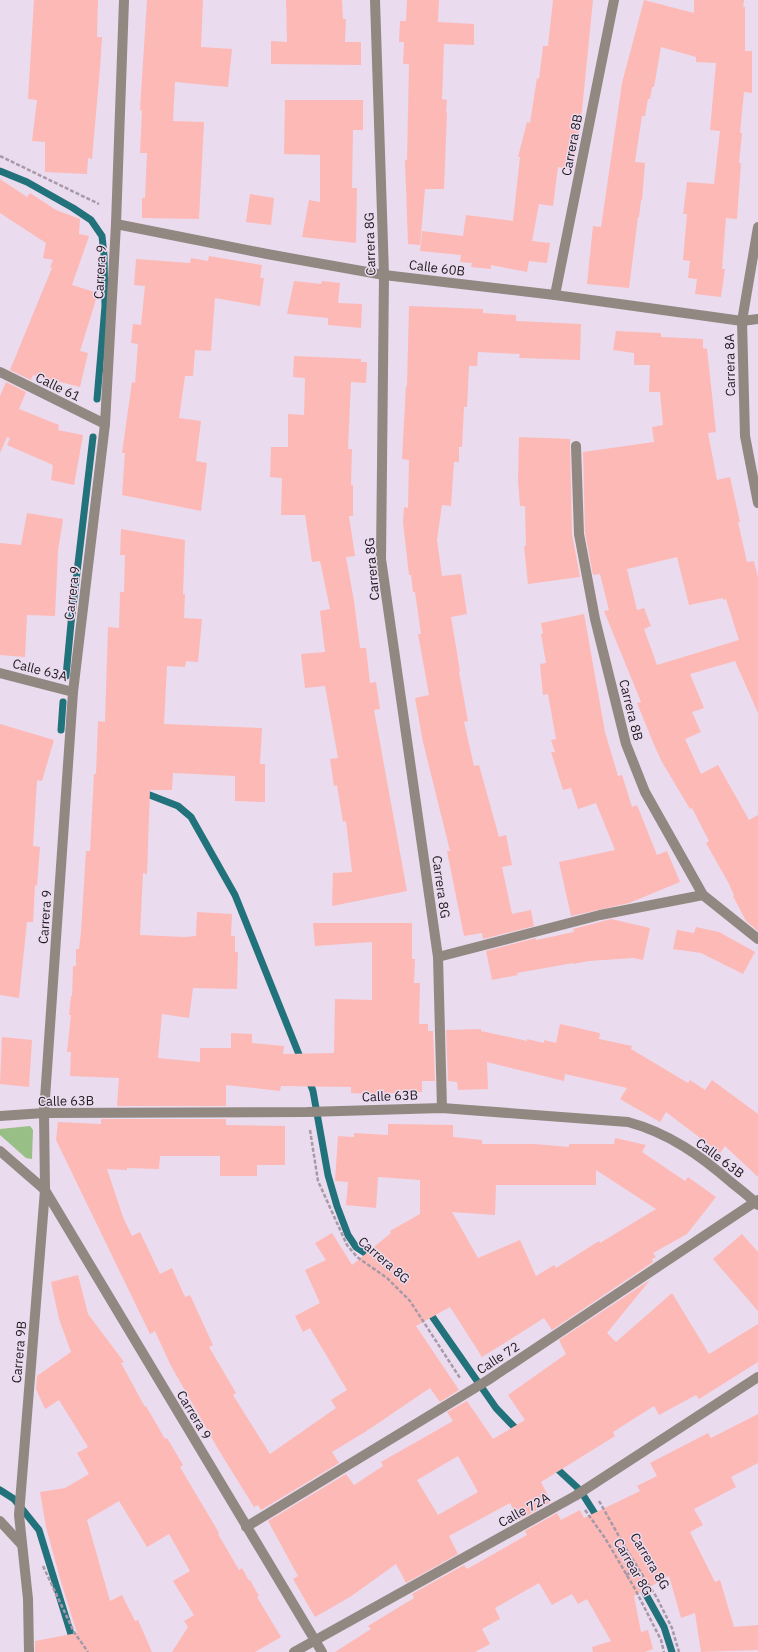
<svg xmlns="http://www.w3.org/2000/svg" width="758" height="1652" viewBox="0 0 758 1652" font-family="'IBM Plex Sans',sans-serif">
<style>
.grass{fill:#98bf85}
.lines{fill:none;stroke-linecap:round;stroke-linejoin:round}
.stream{stroke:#22727b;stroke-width:7}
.building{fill:#fdb9b6;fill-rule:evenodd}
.path{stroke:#a69aa9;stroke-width:2.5;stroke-dasharray:4 2;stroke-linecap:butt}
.minor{stroke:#918881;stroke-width:10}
.labels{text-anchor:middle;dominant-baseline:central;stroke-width:3;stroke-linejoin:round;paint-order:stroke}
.street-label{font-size:13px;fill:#1d181e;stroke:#ebdbee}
</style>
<rect width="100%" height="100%" fill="#ebdbee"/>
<polygon class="grass" points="30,1126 33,1130 32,1159 26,1158 0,1135 0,1129"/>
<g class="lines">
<g class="stream">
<polyline points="0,171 27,182 73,208 91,220 102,236 104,255 105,306 97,399"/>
<polyline points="66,676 71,623 93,437"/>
<polyline points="61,730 63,702"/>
<polyline points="142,792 178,806 191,817 235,895 302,1062"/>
<polyline points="308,1078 313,1091 328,1175 337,1206 348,1235 356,1247 373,1258"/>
<polyline points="427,1309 496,1408 520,1433"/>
<polyline points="553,1465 580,1490 599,1520"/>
<polyline points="0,1490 14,1499 39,1530 74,1644 80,1652"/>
<polyline points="639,1582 664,1627 672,1652"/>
</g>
</g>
<g class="building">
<polygon points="34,0 98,0 97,37 102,37 100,68 92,159 88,158 87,174 45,172 45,142 32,141 37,100 28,99"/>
<polygon points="147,0 203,0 201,47 232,49 228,87 175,82 173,121 204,122 199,219 142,218 142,198 145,198 147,153 140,153 142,111 140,110"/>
<polygon points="286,0 342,0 343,19 346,19 345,42 361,42 361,65 271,64 271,41 287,42"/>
<polygon points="407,0 439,0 438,22 474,24 474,45 444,44 442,99 447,100 446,112 447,112 444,189 425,189 420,245 408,244 405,160 407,160 409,64 403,64 404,42 399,42 400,21 406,21"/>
<polygon points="553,0 593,0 582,110 573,170 558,167 553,206 539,204 532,241 550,243 547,263 529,261 527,272 491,265 491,269 471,267 472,263 460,262 461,255 420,251 422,231 463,236 466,215 513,221 520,157 518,157 527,122 530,123 537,78 539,79 543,46 548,46"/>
<polygon points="644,0 694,13 694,0 744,0 743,7 745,7 745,51 752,51 752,93 744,92 740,133 742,133 739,163 741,163 737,219 726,218 722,269 725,269 721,297 695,294 697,279 688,278 690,261 683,260 687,214 683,214 687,182 714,184 720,131 710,130 716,63 696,62 696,57 661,47 654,87 652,87 650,99 648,99 645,116 642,116 635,162 645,163 642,200 641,200 639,217 638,217 629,288 587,284 593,226 601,227 622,83"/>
<polygon points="285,100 363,100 363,130 353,130 352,188 357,188 356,243 302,237 309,200 320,202 320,155 284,154"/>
<polygon points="0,179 27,197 30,193 56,210 80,219 79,234 89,236 72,285 98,293 80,351 88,353 80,387 33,375 31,380 10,370 52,268 50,267 53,260 43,258 46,243 0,213"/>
<polygon points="250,194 274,198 271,225 246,222"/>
<polygon points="209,256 262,265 260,278 264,278 260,306 215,298 211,351 195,350 193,376 185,376 179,418 201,421 196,461 207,463 201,511 122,495 125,453 122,453 132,382 135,383 138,344 131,343 133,324 141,325 145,286 134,285 136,259 190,263 191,258 208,261"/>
<polygon points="294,281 321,284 322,281 340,283 338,303 362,304 361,328 328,325 328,318 287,314"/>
<polygon points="409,306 483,309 483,313 516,315 516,321 581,324 580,360 519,358 520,354 478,352 477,366 469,366 467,407 464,407 462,447 459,447 459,462 454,462 451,506 442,505 437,540 442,576 461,574 467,614 451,617 458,659 460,672 459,672 468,721 464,722 474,766 479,765 499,837 506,835 512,865 502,867 512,914 531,910 534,926 483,939 482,933 464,936 447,851 450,851 423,742 415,698 429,695 418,634 421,634 415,592 413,592 411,575 409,575 403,522 404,507 408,508 409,460 402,459 406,386 407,386"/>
<path d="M 616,331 L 661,333 L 661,337 L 703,339 L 703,348 L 707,349 L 716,432 L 708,433 L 717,480 L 730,477 L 740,522 L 738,522 L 747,562 L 754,561 L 758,577 L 758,713 L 735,661 L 690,674 L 704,708 L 692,712 L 701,732 L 685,739 L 701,774 L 718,765 L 749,820 L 758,815 L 758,931 L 746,921 L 733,896 L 734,895 L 728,882 L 706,843 L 709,841 L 692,808 L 690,809 L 662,762 L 655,747 L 637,703 L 641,702 L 604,611 L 609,610 L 600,574 L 593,575 L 585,533 L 583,452 L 654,442 L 652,427 L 663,425 L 660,392 L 649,392 L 650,365 L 634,365 L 634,353 L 613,350 ZM 677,557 L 689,605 L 723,598 L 723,600 L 726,599 L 739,640 L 657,665 L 644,629 L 651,626 L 644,608 L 637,610 L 627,569 Z"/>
<polygon points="294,356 361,359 361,362 367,362 366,383 351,382 348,449 352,449 351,485 353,485 353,516 349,516 355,556 346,557 354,601 360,648 366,648 370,683 376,682 380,709 374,710 407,891 332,906 333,873 352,872 346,821 343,822 337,785 334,786 330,759 338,758 325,686 305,688 301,654 325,652 320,611 330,609 320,561 312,562 305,515 281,515 282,478 270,477 271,447 288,447 288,414 304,415 305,378 293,377"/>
<polygon points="6,382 26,392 19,409 59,425 58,430 83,435 74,485 51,480 53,465 7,445 10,438 7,437 0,453 0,396"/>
<polygon points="519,437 570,439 572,534 580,577 528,584 524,546 526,546 525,506 520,506 518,481"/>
<polygon points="27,513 63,519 58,551 55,616 27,615 25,657 0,655 0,543 21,545"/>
<polygon points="121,529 185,540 183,594 185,594 184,618 202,619 198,662 186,661 185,667 167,666 164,724 262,728 260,764 265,764 265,802 235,801 235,776 173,773 172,790 150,790 147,874 143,873 140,935 184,937 196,936 197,912 232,914 231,936 235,936 235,952 238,952 237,989 193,988 189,1018 162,1014 158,1058 200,1062 200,1048 231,1048 231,1033 252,1034 252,1043 284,1046 283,1054 334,1053 335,999 372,1000 372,942 315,946 313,923 412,923 412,959 415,959 414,983 420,983 419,1024 428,1024 428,1031 433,1031 435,1081 422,1081 422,1092 370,1094 351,1093 351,1087 281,1086 280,1091 226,1085 226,1106 117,1106 119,1078 70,1076 71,1052 67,1052 71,1015 69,1015 71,996 72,996 73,966 76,966 76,949 79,949 81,932 86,851 90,851 94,774 96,774 98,721 105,722 108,627 119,628 120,592 124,592 125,555 120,555"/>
<polygon points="584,614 605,732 618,776 622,775 632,807 637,805 657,855 667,851 680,882 629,903 571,916 559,862 615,850 596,803 578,809 571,788 563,790 551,752 555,752 551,740 556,739 548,694 543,695 540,664 546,663 541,634 543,634 541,623"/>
<polygon points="0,724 54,740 42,781 37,780 33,846 40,847 37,886 35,885 33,922 27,922 19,998 0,995"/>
<polygon points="611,919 650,928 643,960 633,958 589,961 573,964 573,963 517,973 518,975 492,980 486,951 536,938 536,940 574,932 573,929"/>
<polygon points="696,927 719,932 755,952 743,974 701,953 673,949 677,930 694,933"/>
<polygon points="560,1024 600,1033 599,1039 632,1046 631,1049 688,1083 690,1080 705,1090 712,1080 758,1114 758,1177 725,1146 720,1153 666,1112 660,1122 620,1099 627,1088 565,1074 564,1081 487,1062 488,1089 458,1090 457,1082 448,1081 446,1030 481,1029 481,1031 527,1041 527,1039 544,1043 544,1040 556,1043"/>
<polygon points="2,1037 32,1040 29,1087 0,1084"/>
<path d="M 101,1119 L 226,1119 L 226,1125 L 285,1126 L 285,1165 L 257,1165 L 257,1176 L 220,1176 L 220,1156 L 160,1156 L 159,1169 L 127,1168 L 127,1170 L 107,1169 L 123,1217 L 132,1236 L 140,1232 L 160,1274 L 172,1268 L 185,1297 L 190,1295 L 213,1345 L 209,1347 L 236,1393 L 233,1395 L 270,1454 L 336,1408 L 331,1400 L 347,1390 L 310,1328 L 303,1332 L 295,1316 L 320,1303 L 305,1270 L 326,1260 L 315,1243 L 332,1233 L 352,1265 L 391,1233 L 390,1231 L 420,1214 L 420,1180 L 378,1177 L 376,1208 L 346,1205 L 348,1182 L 335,1181 L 338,1136 L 354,1137 L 354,1133 L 388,1135 L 388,1124 L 392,1124 L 453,1125 L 453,1137 L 482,1140 L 482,1144 L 535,1144 L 569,1147 L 569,1144 L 614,1144 L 615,1138 L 646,1145 L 642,1152 L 685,1181 L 688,1177 L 716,1197 L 687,1234 L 653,1253 L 656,1257 L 652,1259 L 653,1262 L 552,1330 L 544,1318 L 482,1357 L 450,1307 L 416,1326 L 459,1390 L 440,1402 L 430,1388 L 365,1432 L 332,1452 L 339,1463 L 261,1510 L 258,1505 L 254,1507 L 218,1449 L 170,1364 L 155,1331 L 150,1334 L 56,1140 L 58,1122 L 101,1124 ZM 596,1170 L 656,1209 L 600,1243 L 599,1241 L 556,1268 L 554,1265 L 536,1276 L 520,1240 L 478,1258 L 452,1212 L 495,1215 L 496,1185 L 596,1185 Z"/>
<polygon points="742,1234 758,1252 758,1311 713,1259"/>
<polygon points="78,1275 88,1314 124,1362 121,1363 145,1407 146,1406 165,1439 167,1438 183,1465 180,1467 219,1533 218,1534 239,1570 242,1568 249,1581 250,1580 259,1596 257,1597 281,1637 255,1652 172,1652 188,1627 184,1621 194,1615 173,1581 190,1571 169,1534 147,1547 119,1501 87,1520 110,1601 122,1595 135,1621 138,1620 152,1652 35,1652 35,1641 77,1633 61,1582 46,1527 40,1492 65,1488 89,1474 77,1453 88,1447 59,1400 45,1409 36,1389 37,1376 71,1352 59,1319 51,1282"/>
<path d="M 650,1280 L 607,1333 L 616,1342 L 672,1293 L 709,1354 L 758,1324 L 758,1362 L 699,1399 L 696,1395 L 659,1415 L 654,1406 L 613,1432 L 615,1436 L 541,1482 L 551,1502 L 519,1520 L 510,1503 L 449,1536 L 458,1554 L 406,1583 L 396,1564 L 350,1597 L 315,1617 L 293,1579 L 298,1576 L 268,1521 L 346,1474 L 354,1485 L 383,1466 L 381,1462 L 453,1421 L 447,1412 L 467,1401 L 493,1439 L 525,1420 L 508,1395 L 566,1354 L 559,1340 ZM 458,1456 L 478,1492 L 438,1515 L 417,1480 Z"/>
<polygon points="758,1414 758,1463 731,1477 736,1487 694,1509 703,1525 690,1532 715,1582 720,1580 734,1627 758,1625 758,1650 701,1652 695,1613 681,1618 669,1576 634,1596 641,1632 648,1630 653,1649 645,1652 593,1652 592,1647 611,1641 587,1599 578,1604 572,1594 552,1605 539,1583 495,1608 500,1619 482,1629 490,1644 475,1652 335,1652 371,1629 368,1626 414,1598 412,1594 464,1565 467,1569 527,1535 525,1531 557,1513 561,1520 580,1510 584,1518 640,1491 637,1486 657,1476 650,1463 708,1433 711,1438"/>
</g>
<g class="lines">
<g class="path">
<polyline points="0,156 99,204"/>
<polyline points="310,1130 318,1181 347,1245 357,1257 387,1278 410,1301 460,1378"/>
<polyline points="599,1501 628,1552 657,1598 672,1628 679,1652"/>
<polyline points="585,1510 605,1538 635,1589 661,1640 664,1652"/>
<polyline points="43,1566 74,1632 88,1652"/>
<polyline points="626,1575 638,1569"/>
</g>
<g class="minor">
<polyline points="375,0 384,275 381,559 438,957 442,1108"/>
<polyline points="116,224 267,254 384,275 555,295 742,321 758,319"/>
<polyline points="758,227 742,321 745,436 758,503"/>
<polyline points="555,295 614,0"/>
<polyline points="0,372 105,424"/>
<polyline points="576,446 579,534 595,619 626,744 645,792 703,895 758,939"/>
<polyline points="0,673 73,692"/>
<polyline points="438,957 600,915 703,895"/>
<path d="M 0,1116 L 44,1113 L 307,1112 L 442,1108 L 628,1122 C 669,1133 701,1156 732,1183 C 741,1190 750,1197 758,1205"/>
<polyline points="0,1151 45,1190 322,1652"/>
<polyline points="0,1521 21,1544"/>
<polyline points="246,1527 488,1380 758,1200"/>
<polyline points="29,1652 28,1599 19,1515 45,1190 44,1113 73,692 105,424 116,224 124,0"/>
<polyline points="294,1652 575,1496 758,1377"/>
</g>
</g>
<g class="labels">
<g class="street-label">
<text transform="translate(572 145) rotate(-79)">Carrera 8B</text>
<text transform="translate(370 244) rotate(-92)">Carrera 8G</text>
<text transform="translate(437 268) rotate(7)">Calle 60B</text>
<text transform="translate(100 272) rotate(-87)">Carrera 9</text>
<text transform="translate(730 365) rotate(-91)">Carrera 8A</text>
<text transform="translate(58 387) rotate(26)">Calle 61</text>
<text transform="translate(372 569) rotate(-95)">Carrera 8G</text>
<text transform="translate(72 593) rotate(-83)">Carrera 9</text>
<text transform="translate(40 670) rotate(14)">Calle 63A</text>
<text transform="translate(631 710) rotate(76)">Carrera 8B</text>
<text transform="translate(441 887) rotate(82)">Carrera 8G</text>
<text transform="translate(45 917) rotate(-86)">Carrera 9</text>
<text transform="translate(390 1096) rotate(-2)">Calle 63B</text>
<text transform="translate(66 1101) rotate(-1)">Calle 63B</text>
<text transform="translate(720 1158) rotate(37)">Calle 63B</text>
<text transform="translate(384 1260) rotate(41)">Carrera 8G</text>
<text transform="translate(19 1352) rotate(-85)">Carrera 9B</text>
<text transform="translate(498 1358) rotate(-33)">Calle 72</text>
<text transform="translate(194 1415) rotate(59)">Carrera 9</text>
<text transform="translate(524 1510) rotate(-29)">Calle 72A</text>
<text transform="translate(650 1561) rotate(59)">Carrera 8G</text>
<text transform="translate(633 1567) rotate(60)">Carrear 8G</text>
</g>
</g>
</svg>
